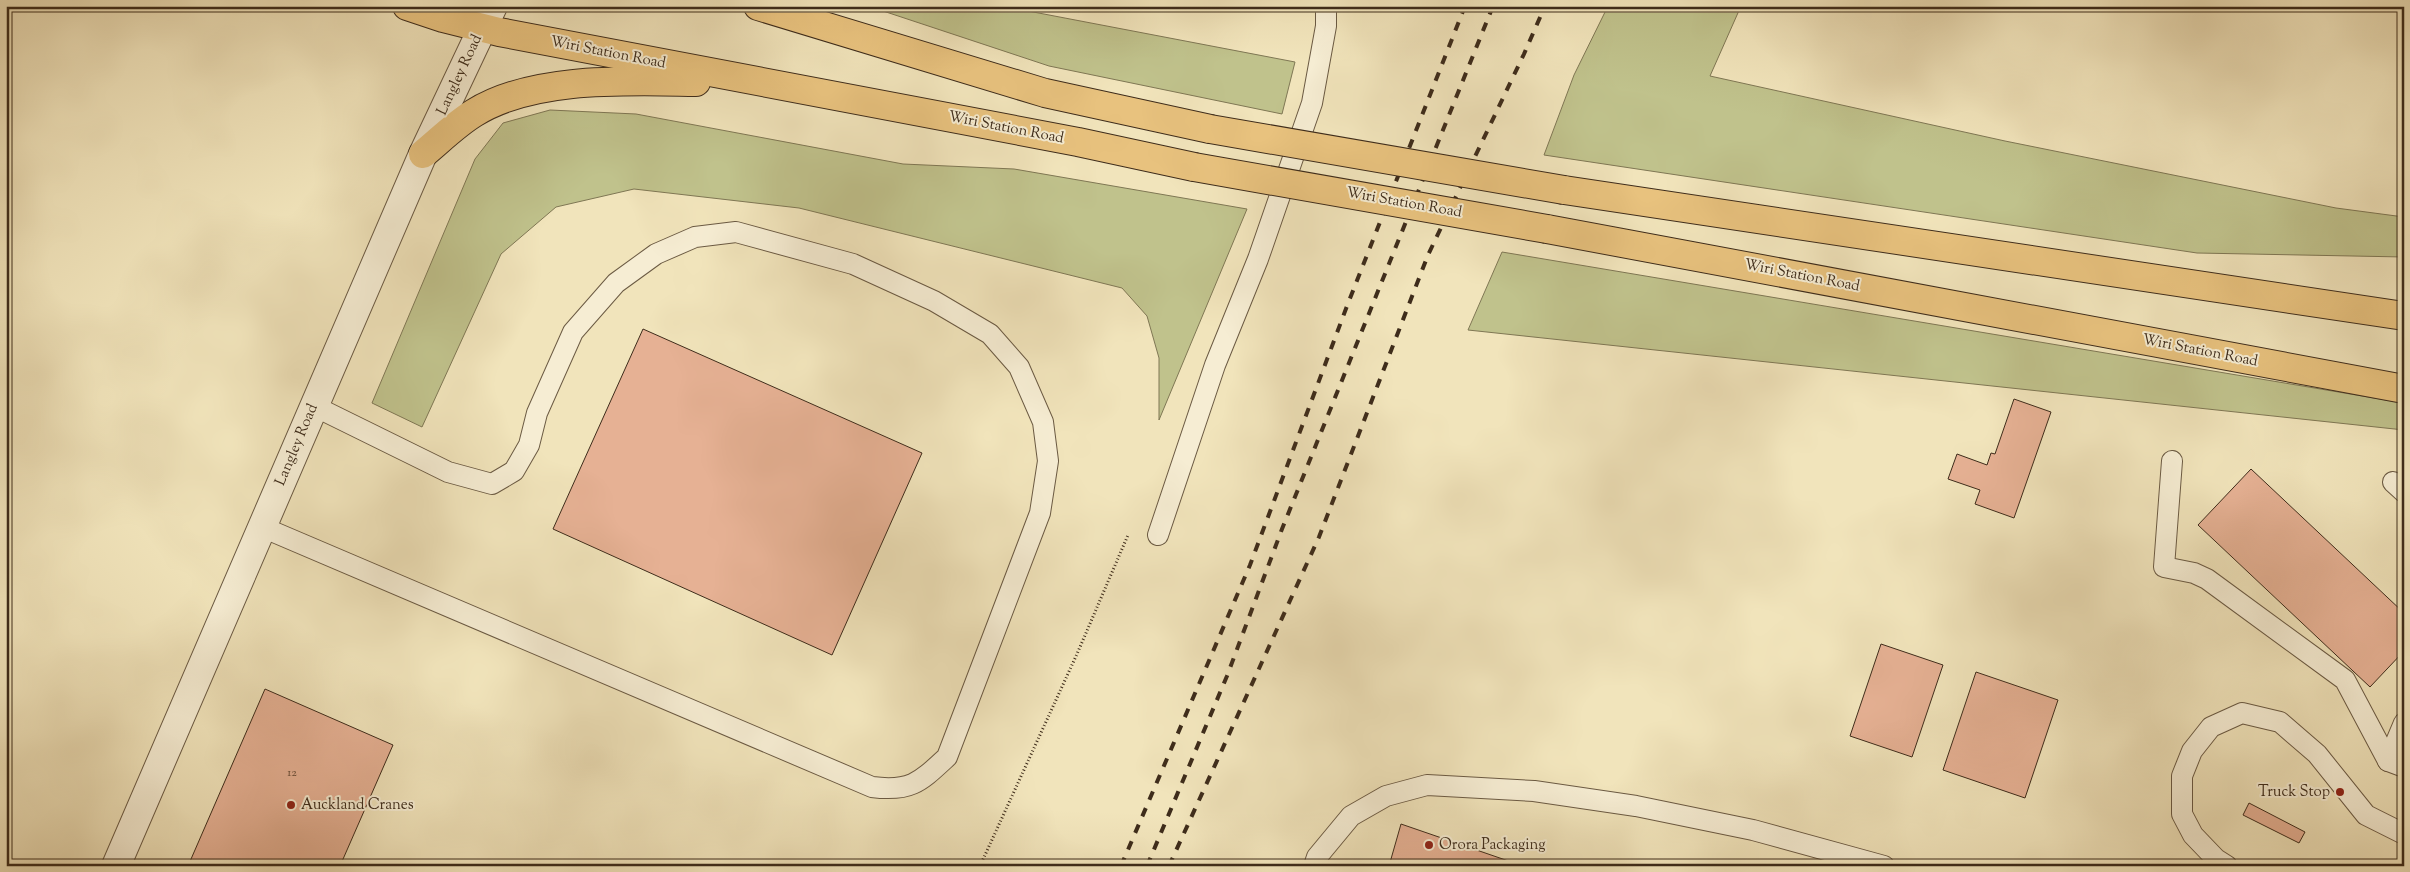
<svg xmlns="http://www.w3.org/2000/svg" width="2410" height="872" viewBox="0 0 2410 872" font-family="'Sorts Mill Goudy',serif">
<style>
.grass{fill:#c0c28c;stroke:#7f7754}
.building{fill:#e6b194;stroke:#3e2c1b}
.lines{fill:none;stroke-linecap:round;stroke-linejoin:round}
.service-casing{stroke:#6b5a43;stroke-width:22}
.minor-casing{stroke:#6b5a43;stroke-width:30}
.primary-casing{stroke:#3e2c1b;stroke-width:30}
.path{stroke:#3e2c1b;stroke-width:3;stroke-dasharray:1 2.5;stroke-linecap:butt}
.service{stroke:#f6edd3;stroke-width:20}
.minor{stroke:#f6edd3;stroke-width:28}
.primary{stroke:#e8c27e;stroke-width:28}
.rail{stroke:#3e2c1b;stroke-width:4;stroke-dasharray:9 9;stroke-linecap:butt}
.primary-bridge-casing{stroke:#3e2c1b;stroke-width:30;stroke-linecap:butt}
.primary-bridge{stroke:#e8c27e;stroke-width:28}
.poi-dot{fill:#8f2418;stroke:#f6edd3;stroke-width:2}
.labels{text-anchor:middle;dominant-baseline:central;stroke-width:4;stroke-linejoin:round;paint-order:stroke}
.number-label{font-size:12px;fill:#684d39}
.street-label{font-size:15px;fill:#3e2c1b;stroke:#f6edd3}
.poi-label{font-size:15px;fill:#3e2c1b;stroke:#f6edd3;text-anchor:start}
</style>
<rect width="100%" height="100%" fill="#f1e4bb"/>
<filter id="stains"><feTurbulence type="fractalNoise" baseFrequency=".004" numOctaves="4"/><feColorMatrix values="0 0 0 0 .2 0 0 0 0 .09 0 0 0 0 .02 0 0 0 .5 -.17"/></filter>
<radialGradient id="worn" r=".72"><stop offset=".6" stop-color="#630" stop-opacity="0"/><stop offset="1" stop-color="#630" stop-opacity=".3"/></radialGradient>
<g class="grass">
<polygon points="868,6 1002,6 1295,62 1282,114 1049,66"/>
<polygon points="1608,6 1741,6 1710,76 2005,141 2336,208 2404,217 2404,257 2197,253 1544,155 1574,75"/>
<polygon points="550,110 636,114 903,164 1014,169 1247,209 1159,420 1159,358 1147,316 1122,288 799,208 634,189 556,207 501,254 422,427 372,403 475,159 503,123"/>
<polygon points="1502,252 2404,403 2404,430 1468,330"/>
</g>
<g class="building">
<polygon points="643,329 922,453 832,655 553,529"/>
<polygon points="2014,399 2051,412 2014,518 1975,504 1980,490 1948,479 1957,454 1987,465 1991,453 1995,454"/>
<polygon points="2251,469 2404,613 2404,651 2370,687 2198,525"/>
<polygon points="1881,644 1943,665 1912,757 1850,736"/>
<polygon points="1976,672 2058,700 2025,798 1943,770"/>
<polygon points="265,689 393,745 340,866 188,866"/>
<polygon points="2249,803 2305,832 2299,843 2243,815"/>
<polygon points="1401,824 1523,866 1389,866"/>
</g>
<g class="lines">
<g class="service-casing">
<g id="service">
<polyline points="2172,461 2164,567 2194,573 2207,579 2345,680 2388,761 2404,767"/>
<polyline points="2393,482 2404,492"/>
<path d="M 262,527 L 872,787 C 911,792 920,782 947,757 L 1040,513 L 1048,461 L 1043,422 L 1019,367 L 990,334 L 934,301 L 853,264 L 736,232 L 695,237 L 656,254 L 616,283 L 573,332 L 537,413 L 529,445 L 514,471 L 492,484 L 448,472 L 314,406"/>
<polyline points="1158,535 1215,365 1258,259 1312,103 1326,26 1326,6"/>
<polyline points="2388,761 2404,723"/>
<polyline points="1314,866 1317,857 1351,816 1386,796 1427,785 1534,791 1636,806 1753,830 1884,866"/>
<polyline points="2227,866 2216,859 2193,835 2182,814 2182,776 2192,751 2211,727 2242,713 2280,722 2317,754 2366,815 2404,834"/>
</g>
</g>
<g class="minor-casing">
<polyline id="minor" points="116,866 423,154 493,6"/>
</g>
<g class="primary-casing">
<g id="primary">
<polyline points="407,6 443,18 499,32 1078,142 1194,167"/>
<polyline points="758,6 1045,93 1210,129"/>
<path d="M 423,154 C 440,140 456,124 474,113 C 533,76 627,81 696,82"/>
<polyline points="1564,190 2404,316"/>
<polyline points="1547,229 2404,389"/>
</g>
</g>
<polyline class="path" points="980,866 1077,654 1128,535"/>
<use href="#service" class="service"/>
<use href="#minor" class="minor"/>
<use href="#primary" class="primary"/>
<g class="rail">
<polyline points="1121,866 1250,565 1347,306 1465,6"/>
<polyline points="1147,866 1227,676 1282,529 1493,6"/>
<polyline points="1169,866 1319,537 1428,255 1524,54 1545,6"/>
</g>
<g class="primary-bridge-casing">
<g id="primary-bridge">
<polyline points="1210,129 1564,190"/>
<polyline points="1194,167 1547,229"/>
</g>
</g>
<use href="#primary-bridge" class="primary-bridge"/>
</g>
<g class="poi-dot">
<circle cx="2340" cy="792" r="5"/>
<circle cx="291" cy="805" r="5"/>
<circle cx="1429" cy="845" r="5"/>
</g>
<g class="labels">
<g class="number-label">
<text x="292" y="773">12</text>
</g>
<g class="street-label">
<text transform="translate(608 53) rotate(11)">Wiri Station Road</text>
<text transform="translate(460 75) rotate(-65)">Langley Road</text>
<text transform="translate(1006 128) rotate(11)">Wiri Station Road</text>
<text transform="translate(1404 203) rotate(10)">Wiri Station Road</text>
<text transform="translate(1802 276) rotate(11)">Wiri Station Road</text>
<text transform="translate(2200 351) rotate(11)">Wiri Station Road</text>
<text transform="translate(297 445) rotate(-67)">Langley Road</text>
</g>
<g class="poi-label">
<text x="2330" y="792" text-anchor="end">Truck Stop</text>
<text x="301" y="805">Auckland Cranes</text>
<text x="1439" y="845">Orora Packaging</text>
</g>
</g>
<rect width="2410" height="872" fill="none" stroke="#f1e4bb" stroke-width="25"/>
<rect x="8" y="8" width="2395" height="857" fill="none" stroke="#3e2c1b" stroke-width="2.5"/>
<rect x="12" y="12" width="2385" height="847" fill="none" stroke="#3e2c1b"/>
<rect width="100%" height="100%" filter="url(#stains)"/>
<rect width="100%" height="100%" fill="url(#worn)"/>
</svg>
